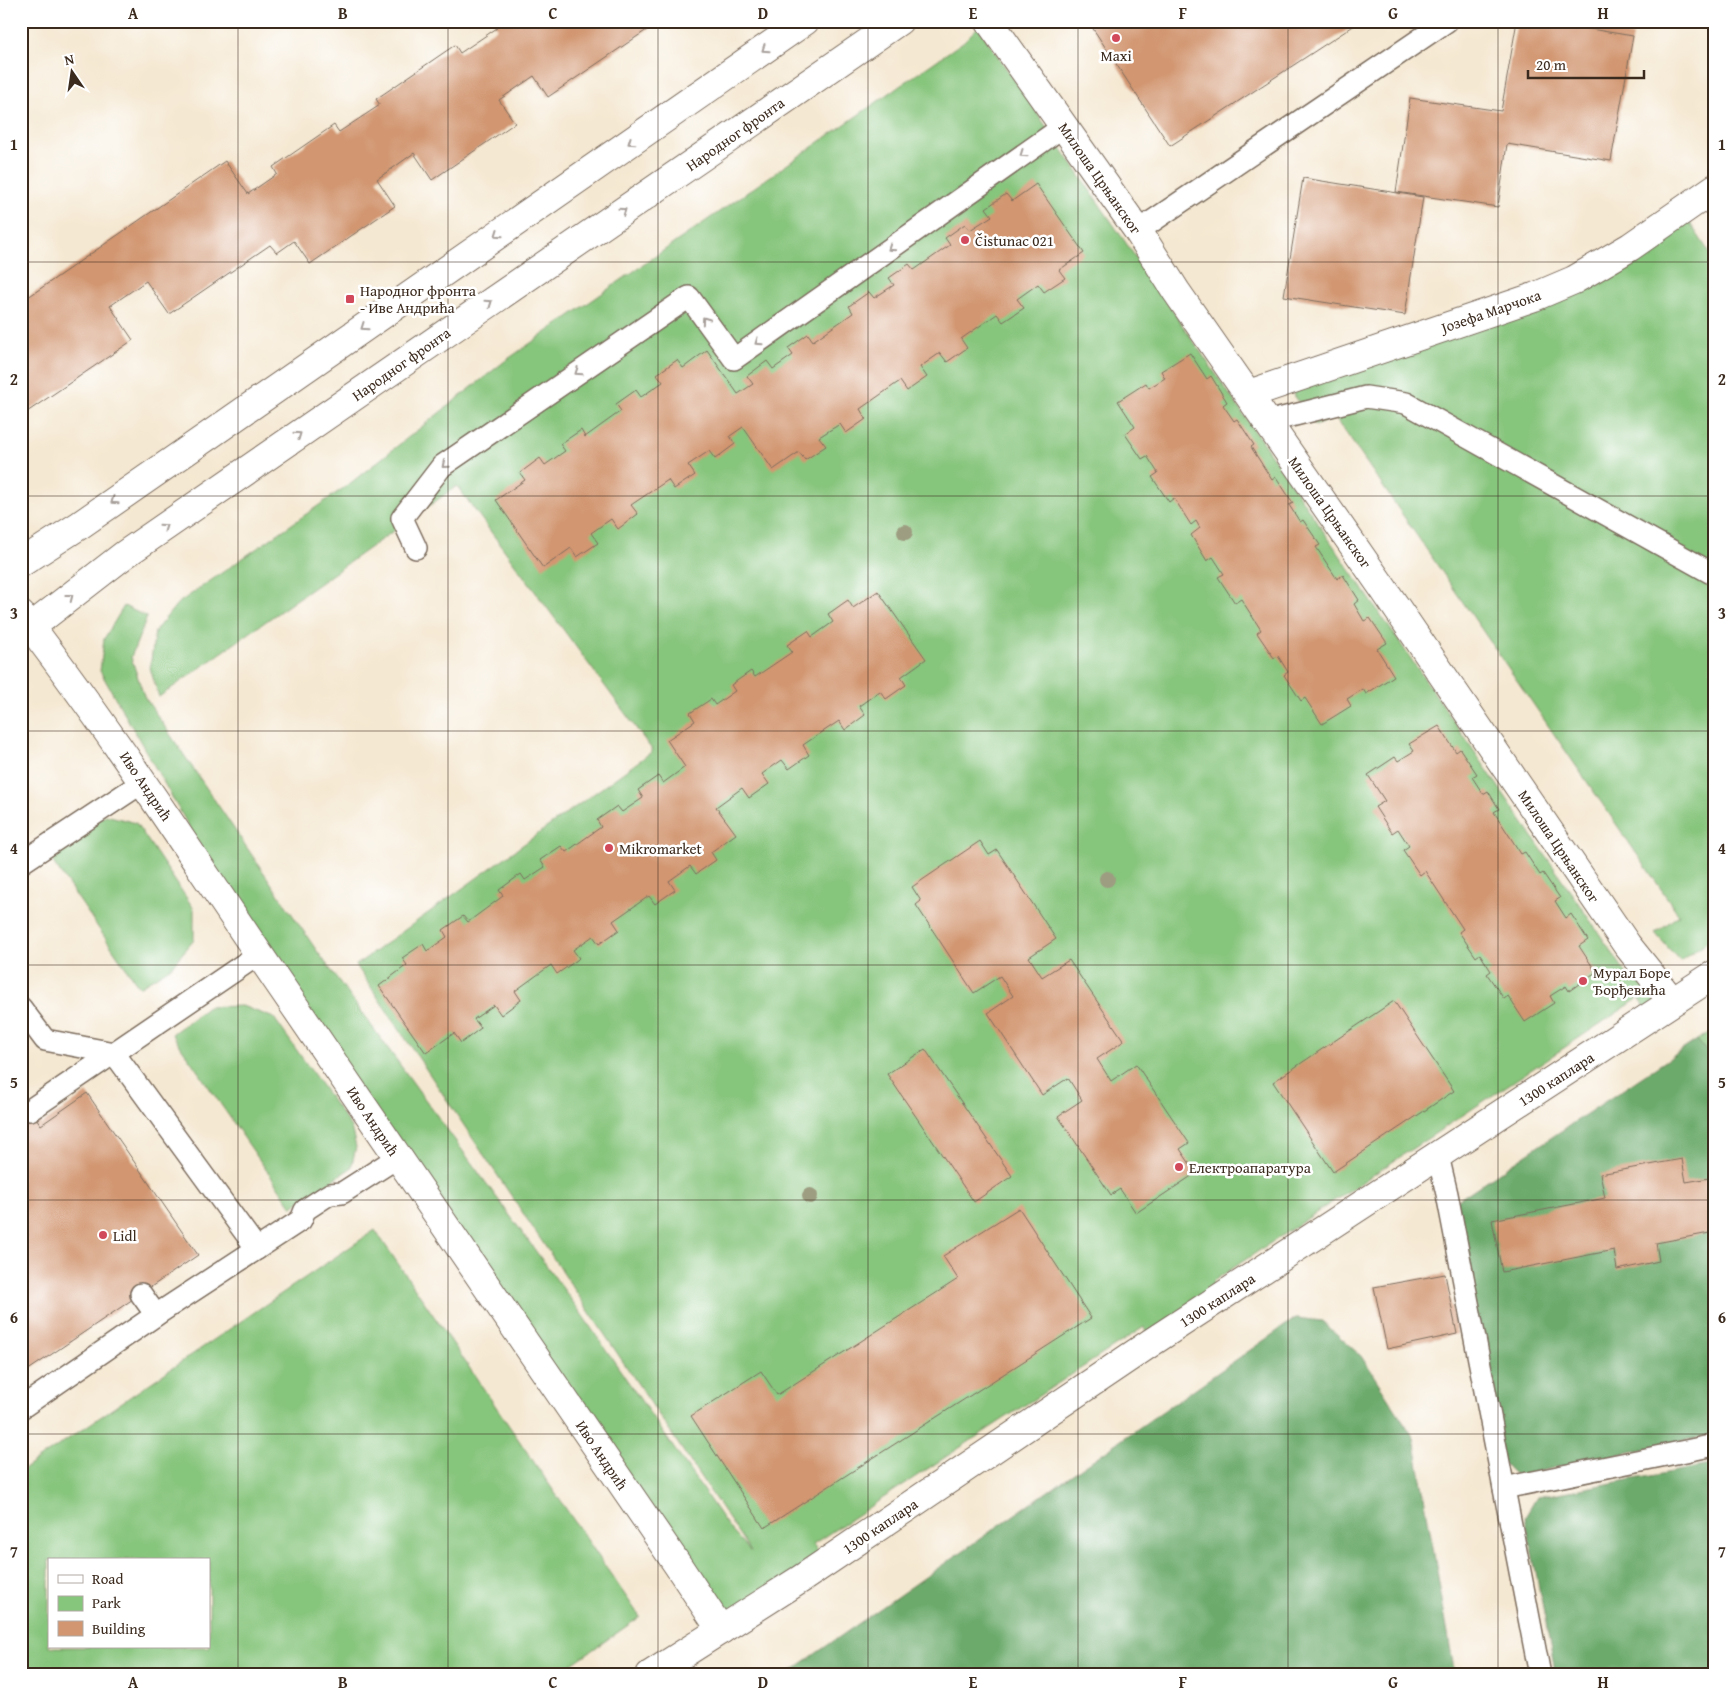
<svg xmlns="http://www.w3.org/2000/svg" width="1736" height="1696" viewBox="0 0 1736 1696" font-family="'Gentium Book Plus',serif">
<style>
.green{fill:#86c57c;stroke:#60784d;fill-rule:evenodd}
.forest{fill:#6caa6c;stroke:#546a45}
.building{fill:#d29671}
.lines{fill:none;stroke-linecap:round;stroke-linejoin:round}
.lane-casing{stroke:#7c6c5d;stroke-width:24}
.street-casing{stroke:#7c6c5d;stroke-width:30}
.secondary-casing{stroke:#7c6c5d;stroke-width:30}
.lane{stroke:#fff;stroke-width:21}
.street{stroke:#fff;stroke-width:28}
.secondary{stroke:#fff;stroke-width:28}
.tree{fill:#9d9d81}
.oneway{stroke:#a79f9a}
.grid{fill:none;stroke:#3b2a1e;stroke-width:1;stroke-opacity:0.55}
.poi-dot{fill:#d1495b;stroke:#fff;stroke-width:2}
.labels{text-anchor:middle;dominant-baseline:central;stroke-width:5;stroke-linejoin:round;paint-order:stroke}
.poi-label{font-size:15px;fill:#3b2a1e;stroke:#fff;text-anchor:start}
.street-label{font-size:15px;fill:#3b2a1e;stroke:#fff}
.neatline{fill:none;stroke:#3b2a1e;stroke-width:2}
.grid-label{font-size:16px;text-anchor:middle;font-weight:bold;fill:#3b2a1e}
</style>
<rect width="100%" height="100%" fill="#fff"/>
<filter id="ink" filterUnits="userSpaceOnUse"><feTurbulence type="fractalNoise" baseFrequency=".02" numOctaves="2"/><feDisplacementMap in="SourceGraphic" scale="10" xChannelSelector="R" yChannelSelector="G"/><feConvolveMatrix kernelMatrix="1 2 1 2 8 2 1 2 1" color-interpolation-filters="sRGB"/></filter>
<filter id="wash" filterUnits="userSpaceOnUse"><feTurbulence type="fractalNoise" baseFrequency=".0096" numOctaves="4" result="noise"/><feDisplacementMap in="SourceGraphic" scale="20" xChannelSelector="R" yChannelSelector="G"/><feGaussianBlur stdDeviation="1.12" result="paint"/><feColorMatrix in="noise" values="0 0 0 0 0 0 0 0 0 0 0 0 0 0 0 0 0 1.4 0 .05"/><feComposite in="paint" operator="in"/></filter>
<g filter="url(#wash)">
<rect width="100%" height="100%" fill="#f5e8d2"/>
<g class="green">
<polygon points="978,27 1633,983 1649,973 1672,1001 1651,1016 1639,998 1212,1282 1221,1298 1152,1342 1144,1327 813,1544 825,1562 721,1630 276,979 100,671 104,639 124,606 147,617 131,657 144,696 317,951 578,1309 729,1528 751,1552 356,965 653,751 457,486 159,697 150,668 155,631 177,604 348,485 505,361 963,42"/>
<polygon points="1686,217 1715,261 1715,936 1680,961 1655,933 1679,915 1335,417 1315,426 1286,383 1542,299"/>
<polygon points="106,815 136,823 194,909 194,940 170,968 139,987 46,852"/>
<polygon points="242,1006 274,1018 351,1127 356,1147 351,1168 292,1207 172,1034 208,1007"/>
<polygon points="1715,1029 1715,1062 1697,1040"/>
<path d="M 375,1230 L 640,1617 L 556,1675 L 21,1675 L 21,1471 ZM 49,1560 L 209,1560 L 209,1647 L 49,1647 Z"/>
</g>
<g class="forest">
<polygon points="1697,1040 1715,1062 1715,1434 1516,1476 1498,1458 1449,1206"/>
<polygon points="1296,1318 1322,1321 1361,1356 1414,1438 1455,1675 785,1675"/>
<polygon points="1715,1464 1715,1675 1556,1675 1525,1517 1537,1497"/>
</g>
<g id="blocks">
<g class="building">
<polygon points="496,21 656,21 657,23 548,97 534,76 499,100 515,123 432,180 414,153 393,168 377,179 395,206 310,264 294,241 277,253 270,245 169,314 146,281 110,306 133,340 24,414 21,410 21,302 225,161 248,194 277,174 273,167 334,125 339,132 380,105 376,99 455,45 460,53 497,28 494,22"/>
<polygon points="1088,21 1361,21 1170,146"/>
<polygon points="1517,21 1542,21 1633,36 1611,161 1507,144 1498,207 1396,192 1410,98 1501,111"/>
<polygon points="1303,178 1423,197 1405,315 1284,296"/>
<polygon points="1036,184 1084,253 1059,270 1065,278 1044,292 1038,284 1017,299 1024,308 1003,322 997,314 961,339 967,348 947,362 940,353 920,367 927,377 907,391 900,381 860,409 866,419 846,433 840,424 819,437 826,446 805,460 799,452 773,470 743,427 730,436 735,444 715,459 709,451 688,465 695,475 674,489 668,480 631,505 638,514 618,529 611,519 591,533 598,543 577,557 571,548 543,568 496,500 525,480 520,473 540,458 545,465 565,451 560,444 581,430 585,437 621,411 616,404 636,390 641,397 663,382 657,374 677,360 683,368 707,350 738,394 753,384 747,376 767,361 773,369 793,355 788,348 808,334 813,341 853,313 849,306 869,292 874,298 894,285 889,278 909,264 914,270 950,245 945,238 965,224 970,230 992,216 986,208 1006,194 1012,201"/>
<polygon points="1190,353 1207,379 1211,376 1227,402 1223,405 1234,421 1237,419 1254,445 1251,447 1272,480 1276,477 1293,503 1289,505 1300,522 1303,520 1320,545 1316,547 1337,579 1343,575 1359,600 1354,604 1364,621 1370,618 1387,643 1377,649 1394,676 1366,694 1363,689 1347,699 1351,706 1322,724 1305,698 1301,701 1284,675 1288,672 1278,656 1274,658 1257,633 1261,630 1241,599 1235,603 1218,577 1224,574 1213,557 1207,561 1191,535 1200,528 1196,521 1191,525 1174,498 1169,502 1152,477 1158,473 1147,456 1142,459 1125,434 1135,427 1118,401 1146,383 1149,388 1165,378 1161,371"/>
<polygon points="878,591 926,659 901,677 906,685 886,699 880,691 859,706 865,715 845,730 839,721 803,745 809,755 789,769 782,760 762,774 769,784 749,798 742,788 716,807 736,834 711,852 716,860 696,874 690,866 669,881 675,890 655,904 649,896 613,921 619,930 599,944 593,936 573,950 579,958 577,960 557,974 551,965 515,991 521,1000 501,1015 494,1005 474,1019 481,1028 461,1043 454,1033 426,1053 379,986 407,965 402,958 423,944 427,951 447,937 443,930 463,916 468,922 503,896 499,890 521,874 525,880 545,867 540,860 561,846 566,852 601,827 597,820 617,806 622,812 643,798 638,790 658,776 663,783 685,767 667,740 695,721 690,713 711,699 715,705 735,691 731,685 751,671 755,677 792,652 787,645 808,631 812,637 833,622 828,614 848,600 853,608"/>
<polygon points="1439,726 1456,752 1460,749 1477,774 1472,777 1483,794 1488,791 1499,809 1494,812 1521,854 1525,852 1540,875 1543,873 1560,898 1555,901 1566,918 1571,914 1588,940 1579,946 1596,972 1569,991 1566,986 1550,996 1554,1003 1525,1022 1508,996 1504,999 1487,974 1491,971 1480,954 1476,957 1459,932 1463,929 1425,871 1420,875 1403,850 1409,846 1398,829 1392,833 1375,807 1385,801 1368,775 1395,757 1398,761 1414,751 1409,744"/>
<polygon points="980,841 989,855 997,850 1056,939 1029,957 1042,977 1069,960 1124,1041 1097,1059 1111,1081 1136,1064 1189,1143 1180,1149 1196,1173 1136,1213 1120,1189 1111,1195 1058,1116 1082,1100 1068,1078 1042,1095 988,1013 1013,996 1000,976 974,993 916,905 921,901 912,887"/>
<polygon points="1394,1001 1454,1091 1333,1172 1273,1082"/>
<polygon points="925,1049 1012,1176 974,1202 887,1074"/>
<polygon points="87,1093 198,1255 21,1375 21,1097 41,1125"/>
<polygon points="1682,1159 1686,1182 1715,1177 1715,1232 1656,1243 1659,1261 1617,1270 1614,1250 1502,1272 1492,1220 1605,1198 1600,1174"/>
<polygon points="1019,1208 1091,1318 764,1528 691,1416 761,1371 777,1395 958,1279 943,1256"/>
<polygon points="1445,1274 1457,1334 1387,1349 1374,1287"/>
</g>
</g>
</g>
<g filter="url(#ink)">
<use href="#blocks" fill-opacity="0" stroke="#7c6c5d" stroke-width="1"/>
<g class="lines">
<g class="lane-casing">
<g id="lane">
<polyline points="1138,231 1447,21"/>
<polyline points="1267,422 1366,397 1406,403 1715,575"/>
<polyline points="416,548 402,518 442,466 686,299 689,297 734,359 1064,126"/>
<polyline points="21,863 143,782"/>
<polyline points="21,1008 45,1040 114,1053 257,1249"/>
<polyline points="30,1110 259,954"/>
<polyline points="1438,1156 1447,1194 1540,1675"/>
<polyline points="141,1294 156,1315"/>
<polyline points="21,1408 156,1315 301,1220 305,1210 325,1197 330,1194 342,1193 398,1157"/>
<polyline points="1504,1488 1715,1445"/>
</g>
</g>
<g class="street-casing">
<g id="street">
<polyline points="989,21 1138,231 1176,291 1385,591 1627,945 1672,1001"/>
<polyline points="1249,394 1534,297 1574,280 1630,247 1715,188"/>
<path d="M 31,627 C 118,741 195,861 276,979 C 409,1174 543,1369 677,1564 L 721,1630"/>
<polyline points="650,1675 801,1579 1152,1342 1715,974"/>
</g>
</g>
<g class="secondary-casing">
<g id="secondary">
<polyline points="21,563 80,525 805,21"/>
<polyline points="21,615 31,627 124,555 899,21"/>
</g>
</g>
<use href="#lane" class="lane"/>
<use href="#street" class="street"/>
<use href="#secondary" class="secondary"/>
</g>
<g class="tree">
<circle cx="905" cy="532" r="8"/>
<circle cx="1107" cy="879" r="8"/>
<circle cx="810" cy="1196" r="8"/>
</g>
<defs><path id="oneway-chevron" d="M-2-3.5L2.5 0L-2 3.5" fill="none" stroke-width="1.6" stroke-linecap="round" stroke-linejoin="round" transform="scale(1.25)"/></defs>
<g class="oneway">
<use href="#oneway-chevron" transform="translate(765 49) rotate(145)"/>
<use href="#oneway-chevron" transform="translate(631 142) rotate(145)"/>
<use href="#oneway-chevron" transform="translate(1023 154) rotate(145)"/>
<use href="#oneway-chevron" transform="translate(623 211) rotate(-35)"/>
<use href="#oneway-chevron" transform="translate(498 234) rotate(145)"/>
<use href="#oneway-chevron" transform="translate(891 248) rotate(145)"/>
<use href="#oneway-chevron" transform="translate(489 303) rotate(-35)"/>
<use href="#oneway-chevron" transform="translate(705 320) rotate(-125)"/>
<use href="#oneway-chevron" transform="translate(364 327) rotate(145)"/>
<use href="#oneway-chevron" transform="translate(758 342) rotate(145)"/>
<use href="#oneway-chevron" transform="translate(578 372) rotate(146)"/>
<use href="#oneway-chevron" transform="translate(298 435) rotate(-35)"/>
<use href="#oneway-chevron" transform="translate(445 465) rotate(139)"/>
<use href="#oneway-chevron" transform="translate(114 501) rotate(145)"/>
<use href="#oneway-chevron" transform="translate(164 527) rotate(-35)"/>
<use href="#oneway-chevron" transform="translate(70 597) rotate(-38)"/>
</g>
</g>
<path class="grid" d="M 238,21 L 238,1675M 448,21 L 448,1675M 658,21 L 658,1675M 868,21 L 868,1675M 1078,21 L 1078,1675M 1288,21 L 1288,1675M 1498,21 L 1498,1675M 21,262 L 1715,262M 21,496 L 1715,496M 21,731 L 1715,731M 21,965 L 1715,965M 21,1200 L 1715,1200M 21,1434 L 1715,1434"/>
<g class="poi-dot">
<circle cx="1116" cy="38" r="5"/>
<circle cx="965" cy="240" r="5"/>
<rect x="345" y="294" width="10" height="10" rx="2.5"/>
<circle cx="609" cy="848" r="5"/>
<circle cx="1583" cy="981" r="5"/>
<circle cx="1179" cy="1167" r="5"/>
<circle cx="103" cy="1235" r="5"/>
</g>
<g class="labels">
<g class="poi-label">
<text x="1116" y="55" text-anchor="middle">Maxi</text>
<text x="975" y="240">Čistunac 021</text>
<text x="360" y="290">Народног фронта<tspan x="360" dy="17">- Иве Андрића</tspan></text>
<text x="619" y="848">Mikromarket</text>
<text x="1593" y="972">Мурал Боре<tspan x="1593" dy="17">Ђорђевића</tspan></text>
<text x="1189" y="1167">Електроапаратура</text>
<text x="113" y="1235">Lidl</text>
</g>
<g class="street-label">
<text transform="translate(735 134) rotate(-35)">Народног фронта</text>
<text transform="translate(1100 178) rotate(55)">Милоша Црњанског</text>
<text transform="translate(1491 311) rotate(-19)">Јозефа Марчока</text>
<text transform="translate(401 364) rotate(-35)">Народног фронта</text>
<text transform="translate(1330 512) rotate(55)">Милоша Црњанског</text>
<text transform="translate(146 786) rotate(56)">Иво Андрић</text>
<text transform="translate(1559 846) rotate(56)">Милоша Црњанског</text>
<text transform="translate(1556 1079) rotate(-33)">1300 каплара</text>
<text transform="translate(373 1121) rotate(56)">Иво Андрић</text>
<text transform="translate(1217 1300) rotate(-33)">1300 каплара</text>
<text transform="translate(602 1455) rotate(56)">Иво Андрић</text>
<text transform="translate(880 1526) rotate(-34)">1300 каплара</text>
</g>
</g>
<rect width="1736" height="1696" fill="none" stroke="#fff" stroke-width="55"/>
<rect x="48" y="1558" width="162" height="90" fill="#ffffff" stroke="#b1aaa5"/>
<rect x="58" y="1575" width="25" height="8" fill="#ffffff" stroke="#b1aaa5"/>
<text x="92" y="1584" font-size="15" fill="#3b2a1e">Road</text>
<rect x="58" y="1596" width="25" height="15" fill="#86c57c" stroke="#b1aaa5"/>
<text x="92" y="1608" font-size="15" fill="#3b2a1e">Park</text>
<rect x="58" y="1621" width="25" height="15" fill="#d29671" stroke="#b1aaa5"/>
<text x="92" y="1634" font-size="15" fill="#3b2a1e">Building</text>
<g transform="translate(72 72) rotate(347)" stroke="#ffffff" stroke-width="4" paint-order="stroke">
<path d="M0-4L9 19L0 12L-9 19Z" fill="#3b2a1e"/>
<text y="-8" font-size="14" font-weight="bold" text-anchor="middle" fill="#3b2a1e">N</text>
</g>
<path d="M1528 70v8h116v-8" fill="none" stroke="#3b2a1e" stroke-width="2.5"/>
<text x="1536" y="70" font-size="15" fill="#3b2a1e" stroke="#ffffff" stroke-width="4" paint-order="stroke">20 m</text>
<rect x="28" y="28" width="1680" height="1640" class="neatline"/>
<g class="grid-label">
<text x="133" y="19">A</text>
<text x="343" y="19">B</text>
<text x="553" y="19">C</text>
<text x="763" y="19">D</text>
<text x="973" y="19">E</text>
<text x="1183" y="19">F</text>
<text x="1393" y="19">G</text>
<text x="1603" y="19">H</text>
<text x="14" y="150">1</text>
<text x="1722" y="150">1</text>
<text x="14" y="385">2</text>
<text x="1722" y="385">2</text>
<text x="14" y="619">3</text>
<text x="1722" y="619">3</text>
<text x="14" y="854">4</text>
<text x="1722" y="854">4</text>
<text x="14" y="1088">5</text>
<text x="1722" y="1088">5</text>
<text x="14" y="1323">6</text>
<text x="1722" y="1323">6</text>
<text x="14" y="1557">7</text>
<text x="1722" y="1557">7</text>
<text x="133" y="1688">A</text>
<text x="343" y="1688">B</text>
<text x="553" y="1688">C</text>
<text x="763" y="1688">D</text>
<text x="973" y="1688">E</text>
<text x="1183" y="1688">F</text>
<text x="1393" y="1688">G</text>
<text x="1603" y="1688">H</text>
</g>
</svg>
